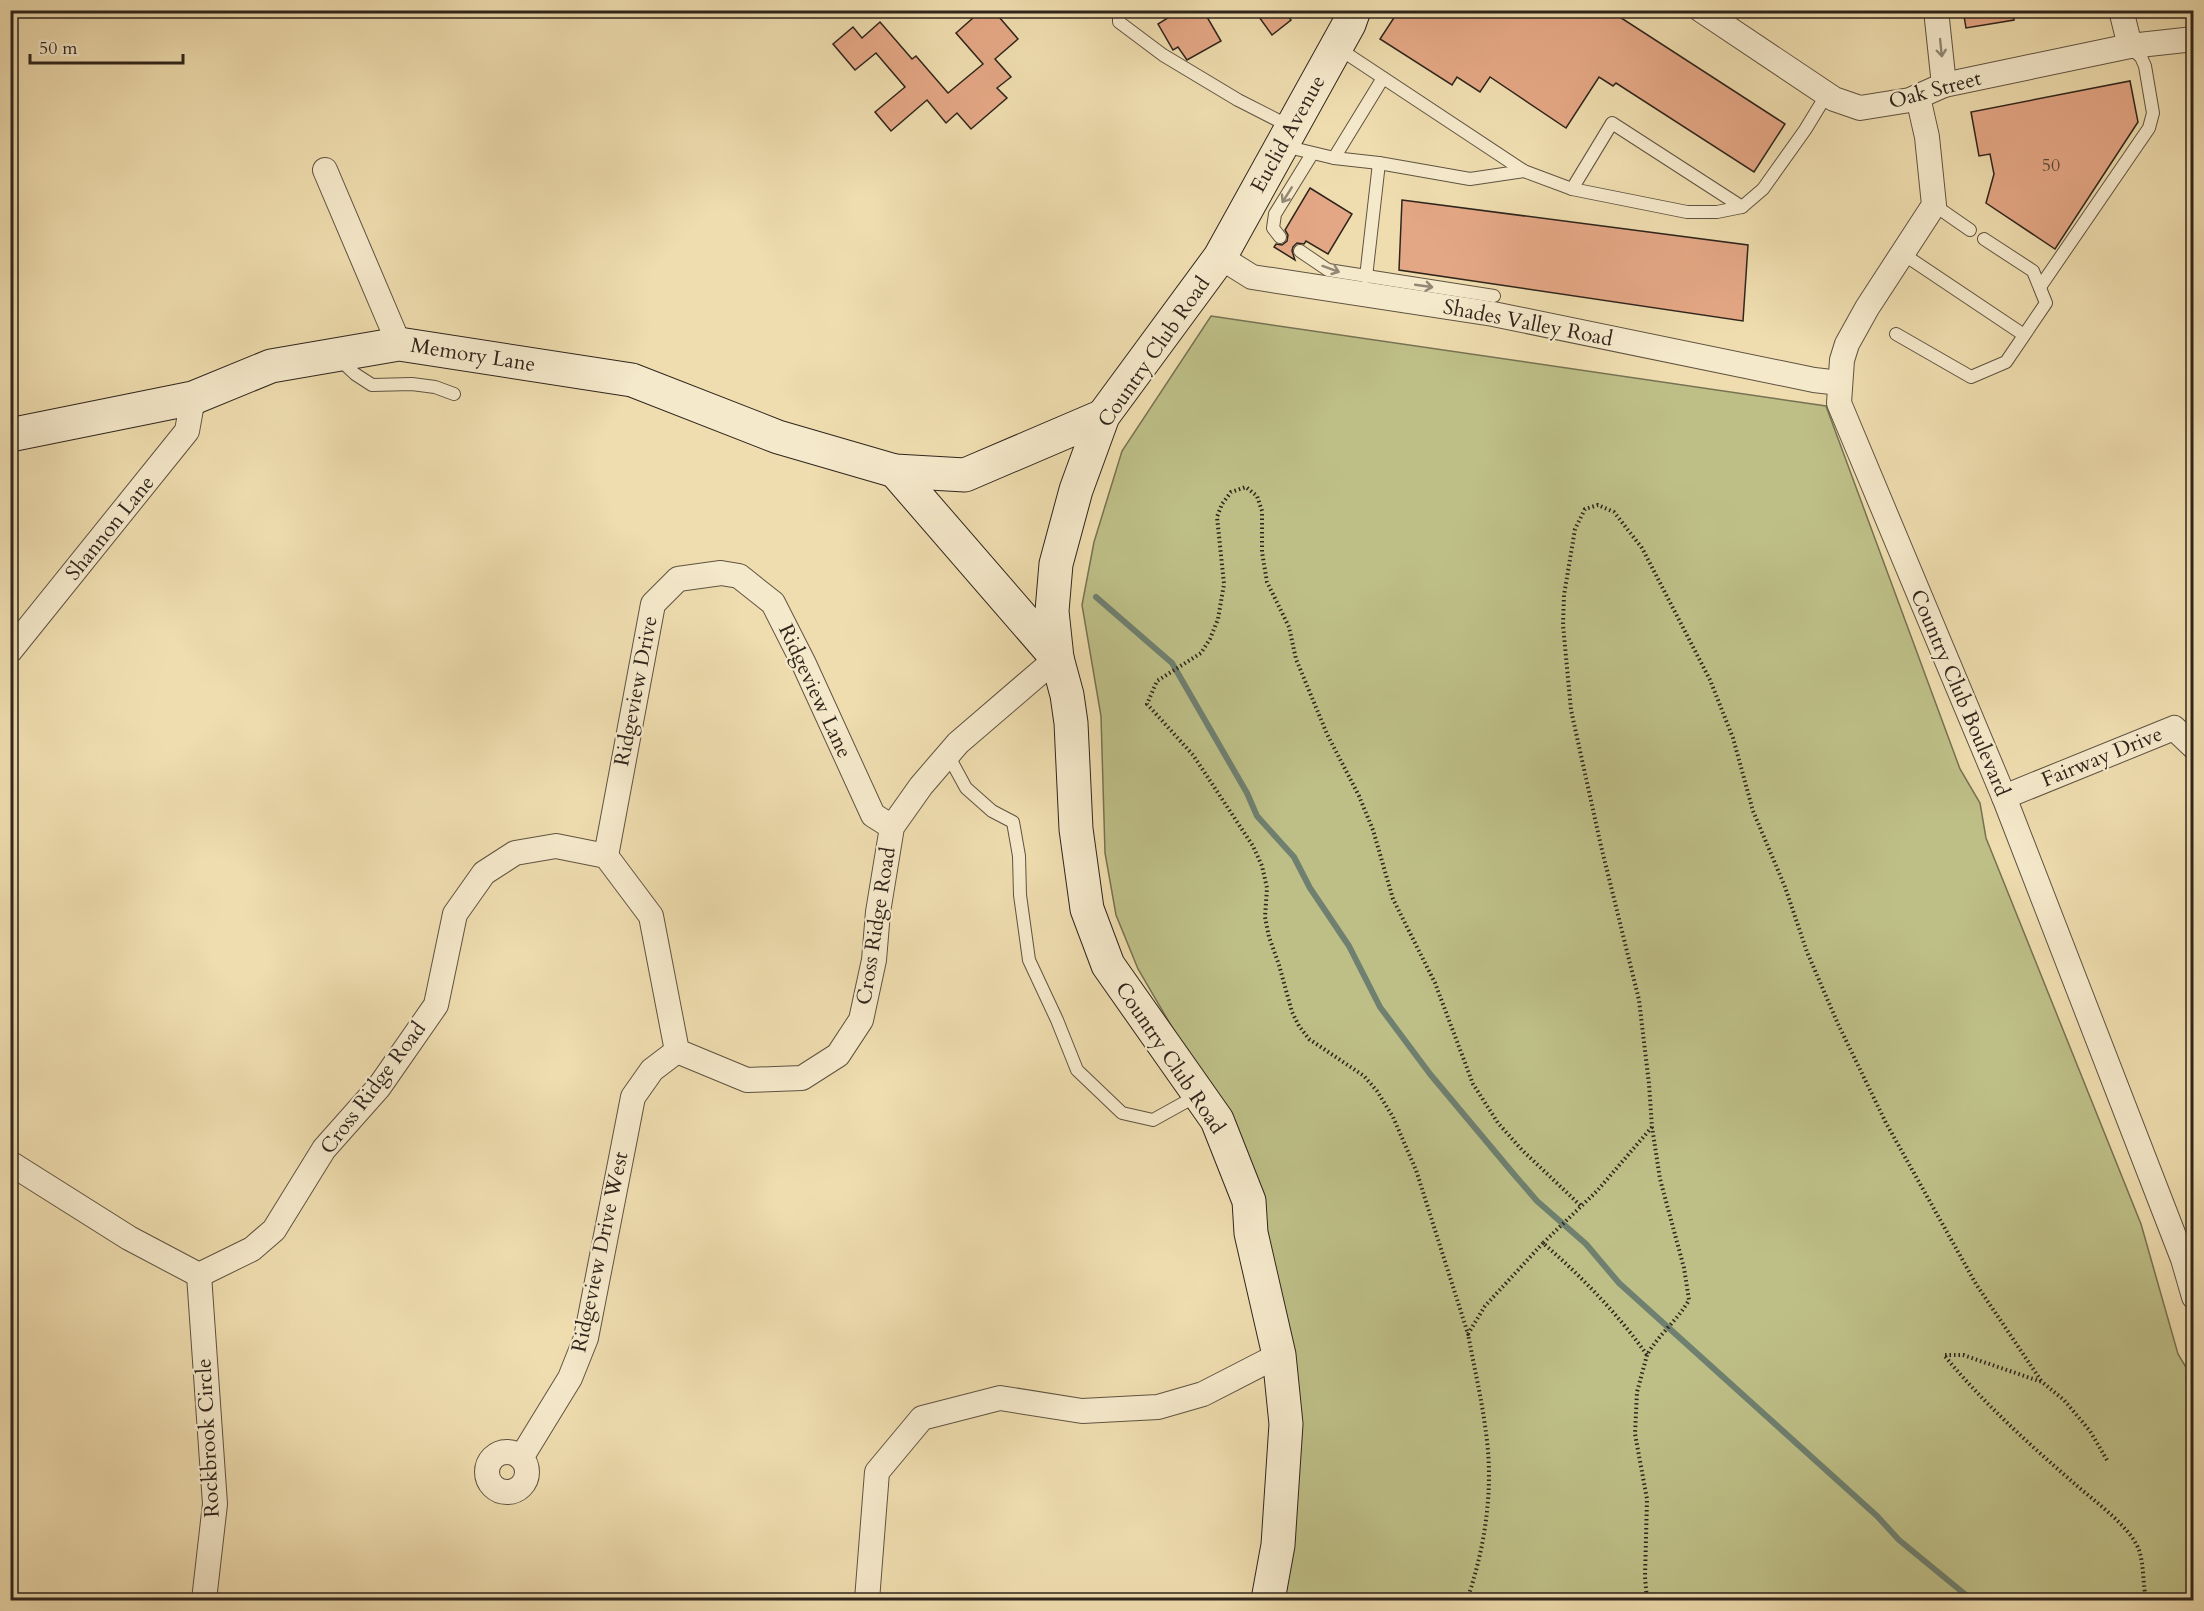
<svg xmlns="http://www.w3.org/2000/svg" width="2204" height="1611" viewBox="0 0 2204 1611" font-family="Cardo,serif">
<style>
.green{fill:#bebf87;stroke:#767252;stroke-width:1.5}
.lines{fill:none;stroke-linecap:round;stroke-linejoin:round}
.stream{stroke:#6f8070;stroke-width:6}
.building{fill:#e4a785;stroke:#2f251c;stroke-width:1.5}
.lane-casing{stroke:#5f5341;stroke-width:14}
.street-casing{stroke:#5f5341;stroke-width:26}
.secondary-casing{stroke:#2f251c;stroke-width:35}
.path{stroke:#2f251c;stroke-width:4;stroke-dasharray:1.5 3;stroke-linecap:butt}
.lane{stroke:#f5e9cb;stroke-width:12}
.street{stroke:#f5e9cb;stroke-width:24}
.secondary{stroke:#f5e9cb;stroke-width:33}
.oneway{stroke:#928774}
.labels{text-anchor:middle;dominant-baseline:central;stroke-width:4.5;stroke-linejoin:round;paint-order:stroke}
.number-label{font-size:18px;fill:#5c4636}
.street-label{font-size:21px;fill:#2f251c;stroke:#f5e9cb}
</style>
<rect width="100%" height="100%" fill="#efddaf"/>
<filter id="stains"><feTurbulence type="fractalNoise" baseFrequency=".00333" numOctaves="4"/><feColorMatrix values="0 0 0 0 .2 0 0 0 0 .09 0 0 0 0 .02 0 0 0 .5 -.17"/></filter>
<radialGradient id="worn" r=".72"><stop offset=".6" stop-color="#630" stop-opacity="0"/><stop offset="1" stop-color="#630" stop-opacity=".3"/></radialGradient>
<polygon class="green" points="1211,316 1826,406 1960,769 1980,803 1986,838 2141,1224 2178,1354 2187,1369 2186,1379 2194,1411 2193,1600 1277,1600 1294,1424 1224,1116 1138,969 1116,915 1105,853 1101,716 1082,605 1094,542 1122,451"/>
<g class="lines">
<polyline class="stream" points="1096,597 1172,663 1247,793 1257,816 1294,857 1310,888 1349,946 1380,1007 1430,1074 1512,1172 1537,1201 1586,1244 1619,1283 1877,1516 1899,1540 1972,1600"/>
</g>
<g class="building">
<polygon points="982,10 993,10 1018,39 995,59 1011,77 997,88 1007,98 971,129 957,113 946,123 927,100 891,131 875,112 905,87 876,53 855,70 833,44 853,27 862,38 880,22 912,59 916,56 948,93 983,64 956,33"/>
<polygon points="1168,10 1203,10 1221,41 1187,60 1178,47 1173,50 1158,24 1171,16"/>
<polygon points="1254,10 1284,10 1291,20 1272,35"/>
<polygon points="1399,10 1609,10 1785,124 1754,172 1616,83 1613,86 1599,77 1566,128 1490,77 1480,92 1457,77 1452,85 1380,39"/>
<polygon points="1963,10 2014,10 2014,20 1966,28"/>
<polygon points="2130,81 2138,122 2055,249 1986,203 1994,174 1990,154 1979,156 1971,112"/>
<polygon points="1310,188 1352,214 1328,254 1306,241 1304,244 1297,243 1293,247 1292,251 1295,260 1274,247 1276,244 1282,245 1287,241 1288,235 1285,230"/>
<polygon points="1402,200 1748,245 1743,321 1399,270"/>
</g>
<g class="lines">
<g class="lane-casing">
<g id="lane">
<polyline points="1119,10 1119,22 1163,55 1238,100 1291,127"/>
<polyline points="1338,48 1524,171 1572,189 1687,212 1717,212 1742,207 1763,189 1805,130 1827,94"/>
<polyline points="1284,146 1334,158 1383,78"/>
<polyline points="1334,158 1379,163 1470,179 1524,171"/>
<polyline points="1572,189 1612,123 1742,207"/>
<polyline points="1934,205 1970,230"/>
<polyline points="1280,237 1273,228 1275,214 1312,154"/>
<polyline points="1300,251 1328,270 1494,296"/>
<polyline points="1903,254 2024,335"/>
<polyline points="1366,277 1379,163"/>
<polyline points="2040,287 2149,128 2153,113 2145,66 2141,57 2130,47"/>
<polyline points="1896,334 1971,377 2006,362 2046,303 2033,271 1984,239"/>
<polyline points="338,358 355,374 372,385 412,384 435,387 454,394"/>
<polyline points="948,755 966,788 992,811 1013,822 1019,856 1020,895 1029,960 1057,1020 1077,1070 1122,1113 1153,1120 1198,1095"/>
</g>
</g>
<g class="street-casing">
<g id="street">
<polyline points="1701,10 1834,99 1860,108 1910,100 1944,85 2130,46 2194,39"/>
<polyline points="1936,10 1944,85"/>
<polyline points="2121,10 2130,46"/>
<polyline points="1918,97 1927,137 1934,205 1867,308 1847,344 1842,360 1839,403 2004,797 2183,1259 2194,1297"/>
<polyline points="325,170 399,344"/>
<polyline points="1220,257 1252,277 1493,314 1814,380 1840,383"/>
<polyline points="10,651 187,431 193,398"/>
<polyline points="2004,797 2174,728 2194,747"/>
<polyline points="606,856 653,604 678,579 721,573 739,576 773,603 804,664 873,815 892,827"/>
<polyline points="10,1163 129,1238 199,1275 252,1249 274,1230 324,1149 379,1087 436,1005 455,914 484,873 515,853 556,846 606,856 651,916 677,1051 747,1080 802,1078 838,1055 861,1020 874,960 878,912 892,827 921,786 958,743 1057,658"/>
<polyline points="199,1275 215,1504 204,1600"/>
<circle cx="507" cy="1472" r="20"/>
<polyline points="521,1458 570,1378 586,1338 633,1097 652,1070 677,1051"/>
<polyline points="867,1600 877,1472 922,1418 1000,1398 1082,1411 1158,1407 1203,1394 1279,1355"/>
</g>
</g>
<g class="secondary-casing">
<g id="secondary">
<polyline points="10,435 193,398 271,366 399,344 632,380 778,437 895,471 965,475 1103,416"/>
<polyline points="895,471 1057,658 1067,695 1071,723 1076,829 1087,909 1108,965 1217,1120 1249,1201 1251,1233 1279,1355 1286,1424 1278,1545 1268,1600"/>
<polyline points="1057,658 1052,611 1056,564 1076,490 1103,416 1220,257 1349,24 1354,10"/>
</g>
</g>
<g class="path">
<path d="M 1652,1127 L 1597,1191 L 1543,1243 C 1581,1276 1618,1314 1647,1355 C 1659,1334 1677,1321 1689,1300 L 1684,1268 L 1660,1179 L 1652,1127 L 1649,1084 L 1639,1000 L 1601,846 L 1571,710 L 1563,625 L 1564,595 L 1575,529 L 1585,509 L 1598,505 L 1614,512 L 1642,548 L 1710,680 L 1733,738 L 1753,811 L 1785,887 L 1807,952 L 1838,1024 L 1886,1123 L 1976,1284 L 2042,1382"/>
<polyline points="1543,1243 1485,1306 1468,1334 1416,1170 1393,1117 1377,1091 1364,1076 1309,1039 1299,1026 1292,1012 1279,965 1269,937 1265,917 1267,888 1262,866 1253,846 1193,755 1147,704 1157,681 1201,653 1210,639 1218,619 1224,584 1217,517 1222,504 1231,492 1246,487 1257,496 1262,511 1262,552 1267,582 1289,627 1296,659 1327,734 1359,796 1373,830 1393,899 1435,983 1473,1084 1498,1123 1522,1150 1581,1206"/>
<polyline points="1647,1355 1637,1392 1635,1434 1647,1499 1645,1577 1647,1600"/>
<path d="M 2107,1460 L 2090,1431 L 2064,1400 L 2042,1382 L 1963,1355 L 1944,1355 C 1983,1403 2029,1444 2075,1484 C 2094,1501 2130,1526 2139,1550 C 2144,1565 2143,1585 2146,1600"/>
<path d="M 1467,1600 C 1485,1548 1494,1489 1486,1433 C 1482,1400 1474,1367 1468,1334"/>
</g>
<use href="#lane" class="lane"/>
<use href="#street" class="street"/>
<use href="#secondary" class="secondary"/>
</g>
<defs><path id="oneway-shaft" d="M-6 0H5M1.5-3L5.5 0L1.5 3" fill="none" stroke-width="1.6" stroke-linecap="round" stroke-linejoin="round" transform="scale(1.5)"/></defs>
<g class="oneway">
<use href="#oneway-shaft" transform="translate(1941 48) rotate(84)"/>
<use href="#oneway-shaft" transform="translate(1287 195) rotate(122)"/>
<use href="#oneway-shaft" transform="translate(1331 269) rotate(20)"/>
<use href="#oneway-shaft" transform="translate(1424 286) rotate(8)"/>
</g>
<g class="labels">
<g class="number-label">
<text x="2051" y="165">50</text>
</g>
<g class="street-label">
<text transform="translate(1935 90) rotate(-15)">Oak Street</text>
<text transform="translate(1288 134) rotate(-61)">Euclid Avenue</text>
<text transform="translate(1528 323) rotate(11)">Shades Valley Road</text>
<text transform="translate(1154 352) rotate(-55)">Country Club Road</text>
<text transform="translate(473 355) rotate(9)">Memory Lane</text>
<text transform="translate(110 528) rotate(-51)">Shannon Lane</text>
<text transform="translate(636 691) rotate(-79)">Ridgeview Drive</text>
<text transform="translate(815 691) rotate(65)">Ridgeview Lane</text>
<text transform="translate(1960 693) rotate(67)">Country Club Boulevard</text>
<text transform="translate(2102 757) rotate(-22)">Fairway Drive</text>
<text transform="translate(876 926) rotate(-81)">Cross Ridge Road</text>
<text transform="translate(1170 1058) rotate(56)">Country Club Road</text>
<text transform="translate(373 1088) rotate(-53)">Cross Ridge Road</text>
<text transform="translate(600 1252) rotate(-78)">Ridgeview Drive West</text>
<text transform="translate(208 1438) rotate(-93)">Rockbrook Circle</text>
</g>
</g>
<rect width="2204" height="1611" fill="none" stroke="#efddaf" stroke-width="36"/>
<rect x="12" y="12" width="2180" height="1587" fill="none" stroke="#2f251c" stroke-width="3"/>
<rect x="18" y="18" width="2168" height="1575" fill="none" stroke="#2f251c" stroke-width="1.5"/>
<path d="M30 54v9h153v-9" fill="none" stroke="#2f251c" stroke-width="3"/>
<text x="39" y="54" font-size="18" fill="#2f251c" stroke="#f5e9cb" stroke-width="4.5" paint-order="stroke">50 m</text>
<rect width="100%" height="100%" filter="url(#stains)"/>
<rect width="100%" height="100%" fill="url(#worn)"/>
</svg>
